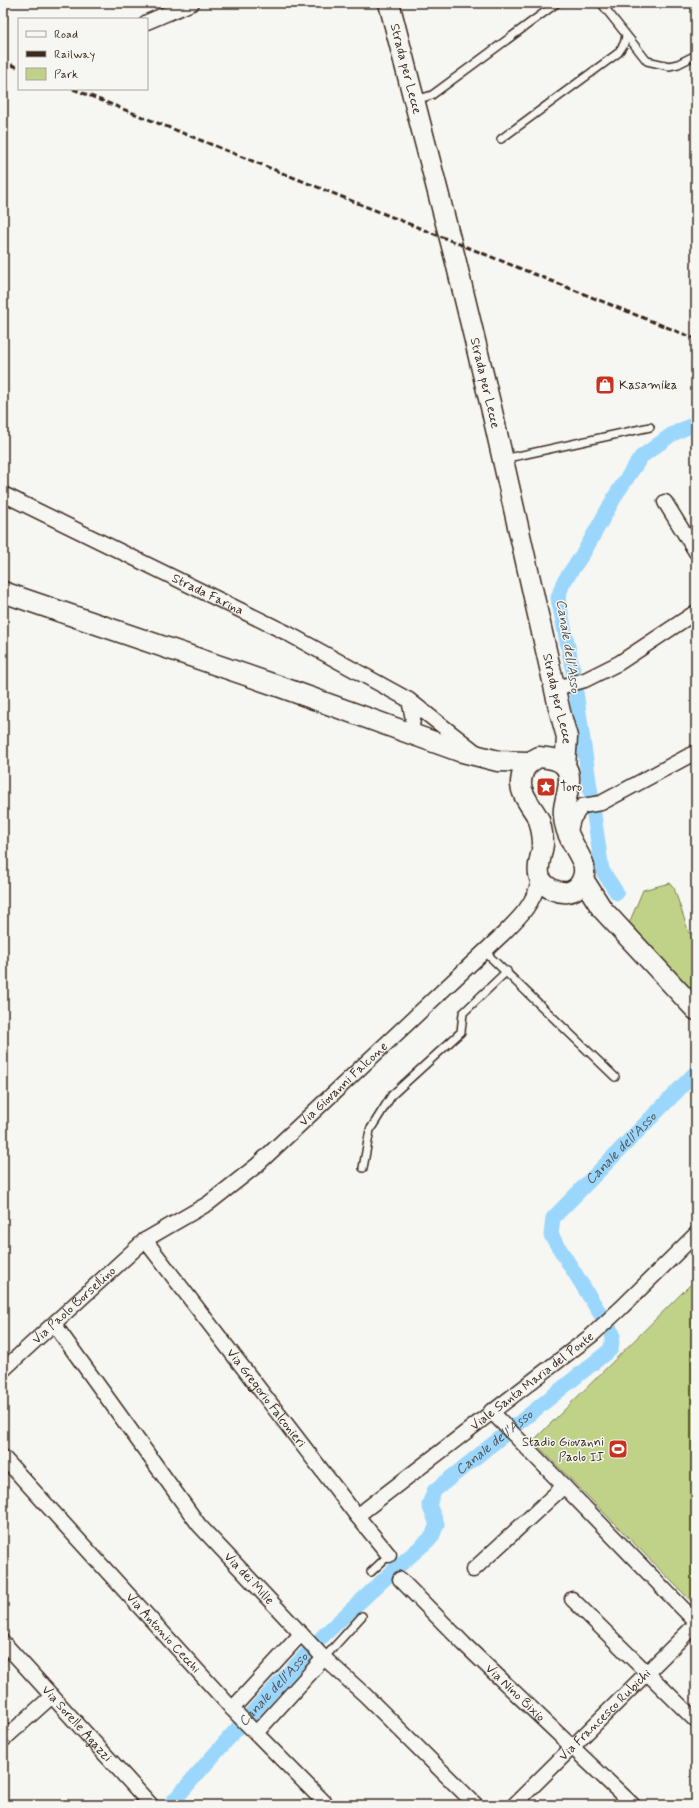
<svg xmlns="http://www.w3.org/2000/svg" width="699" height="1808" viewBox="0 0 699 1808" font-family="Mynerve,sans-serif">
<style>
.park{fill:#c0d287;stroke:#7e7e52}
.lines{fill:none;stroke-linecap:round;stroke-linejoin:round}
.canal{stroke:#9bd7fc;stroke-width:15}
.lane-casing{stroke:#3b2a1e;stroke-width:10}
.street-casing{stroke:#3b2a1e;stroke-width:17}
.secondary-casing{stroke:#3b2a1e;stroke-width:23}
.lane{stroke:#f6f6f2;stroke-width:7}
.street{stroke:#f6f6f2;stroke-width:14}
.secondary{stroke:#f6f6f2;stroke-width:20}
.rail{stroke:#3b2a1e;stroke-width:3;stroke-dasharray:6 3;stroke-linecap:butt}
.labels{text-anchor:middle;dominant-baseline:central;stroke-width:3;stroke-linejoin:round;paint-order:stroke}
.street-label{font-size:13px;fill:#3b2a1e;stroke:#f6f6f2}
.poi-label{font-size:13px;fill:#3b2a1e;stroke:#f6f6f2;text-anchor:start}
.water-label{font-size:14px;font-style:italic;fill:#535556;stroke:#f6f6f2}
</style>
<rect width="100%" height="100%" fill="#f6f6f2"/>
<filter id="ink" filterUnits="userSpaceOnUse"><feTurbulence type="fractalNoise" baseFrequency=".025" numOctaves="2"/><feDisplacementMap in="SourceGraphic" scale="8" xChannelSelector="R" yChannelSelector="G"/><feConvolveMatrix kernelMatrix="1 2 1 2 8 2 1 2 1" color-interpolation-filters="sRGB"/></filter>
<g filter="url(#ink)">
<g class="park">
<polygon points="670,883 674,888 689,933 696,931 696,1001 627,928 643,890"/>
<polygon points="696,1279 696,1604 695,1605 533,1441"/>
</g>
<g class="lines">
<g class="canal">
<polyline points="617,893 602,870 573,671 558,598 563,583 584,552 617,493 641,457 671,435 696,423"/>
<path id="s1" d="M 170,1805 L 235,1731 L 324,1635 L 392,1572 L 432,1537 L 437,1524 L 429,1505 L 434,1491 L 611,1349 L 613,1334 L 551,1235 L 553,1218 L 696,1072"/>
</g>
<g class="lane-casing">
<g id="lane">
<polyline points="601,3 647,61 669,66 678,64 696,55"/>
<polyline points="416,100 432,95 557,3"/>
<polyline points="501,139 618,53 624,44 626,36"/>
<polyline points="503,459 650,427"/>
<polyline points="485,952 615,1077"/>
<polyline points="363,1168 370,1130 392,1095 461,1032 463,1013 507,971"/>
<polyline points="371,1572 389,1555"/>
<polyline points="324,1658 362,1616"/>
</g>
</g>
<g class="street-casing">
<g id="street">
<polyline points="147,22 192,3"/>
<path id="s2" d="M 3,494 L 287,633 L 409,700 L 477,753"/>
<polyline points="665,502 696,552"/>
<polyline points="556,688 585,680 619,663 696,612"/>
<polyline points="409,700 413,719 411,733"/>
<polyline points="569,835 573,819 582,806 601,803 696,752"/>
<path id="s3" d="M 145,1240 L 357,1516 L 389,1555"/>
<path id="s4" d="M 54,1324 L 199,1525 L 322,1656 L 365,1695 L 476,1805"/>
<path id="s5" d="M 3,1370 L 145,1240 L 209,1203 L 256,1166 L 504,933 C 522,915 533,904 540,879"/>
<polyline points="491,1411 696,1622"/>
<path id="s6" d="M 3,1457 L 237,1714 L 327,1805"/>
<path id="s7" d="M 357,1516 L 592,1335 L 620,1309 L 696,1234"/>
<polyline points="473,1570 564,1486"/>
<path id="s8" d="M 400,1579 L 464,1644 L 633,1805"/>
<polyline points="572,1599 696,1721"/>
<path id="s9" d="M 3,1642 L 151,1805"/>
<polyline points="232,1709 301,1634"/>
<polyline points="256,1733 324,1658"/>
<polyline points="3,1740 52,1696"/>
<path id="s10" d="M 514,1805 L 696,1624"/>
</g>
</g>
<g class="secondary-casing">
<g id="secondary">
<path id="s11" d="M 389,3 L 455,258 L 491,407 L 560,712 L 567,737 L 565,766"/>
<polyline points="3,592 278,686 459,751 498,761 528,762"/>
<path d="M 539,757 C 548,758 557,758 564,765 C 575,776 565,797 564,809 C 562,831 575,845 583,863 C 587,875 580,890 568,892 C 558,893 547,889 541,880 C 535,870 542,855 543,844 C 543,837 541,827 539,820 C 534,809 520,795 521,782 C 522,769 527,763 539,757 Z"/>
<polyline points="583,879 602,909 696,1010"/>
</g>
</g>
<use href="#lane" class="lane"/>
<use href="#street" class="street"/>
<use href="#secondary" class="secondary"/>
<g class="rail">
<polyline points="3,61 19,68"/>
<polyline points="73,89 696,339"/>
</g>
</g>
</g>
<defs>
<g id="shop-square" transform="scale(1)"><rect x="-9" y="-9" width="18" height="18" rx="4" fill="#c8321e" stroke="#f6f6f2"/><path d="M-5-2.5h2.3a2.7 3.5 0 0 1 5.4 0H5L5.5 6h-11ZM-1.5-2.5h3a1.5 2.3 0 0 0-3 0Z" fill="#fff"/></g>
<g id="sight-square" transform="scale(1)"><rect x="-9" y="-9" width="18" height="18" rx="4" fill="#c8321e" stroke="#f6f6f2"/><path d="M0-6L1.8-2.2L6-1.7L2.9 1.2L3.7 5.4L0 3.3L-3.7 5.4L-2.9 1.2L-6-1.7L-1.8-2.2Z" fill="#fff"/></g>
<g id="stadium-square" transform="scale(1)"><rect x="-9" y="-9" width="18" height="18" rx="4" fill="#c8321e" stroke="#f6f6f2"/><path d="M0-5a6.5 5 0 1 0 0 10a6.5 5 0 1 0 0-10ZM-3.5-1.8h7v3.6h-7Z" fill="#fff"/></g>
</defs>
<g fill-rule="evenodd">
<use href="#shop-square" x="605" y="385"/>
<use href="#sight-square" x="546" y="787"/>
<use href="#stadium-square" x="618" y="1449"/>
</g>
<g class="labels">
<g class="street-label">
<text stroke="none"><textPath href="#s11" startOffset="68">Strada per Lecce</textPath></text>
<text stroke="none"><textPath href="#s11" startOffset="392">Strada per Lecce</textPath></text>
<text stroke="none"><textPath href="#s2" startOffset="228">Strada Farina</textPath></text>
<text stroke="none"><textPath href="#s11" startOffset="716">Strada per Lecce</textPath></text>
<text stroke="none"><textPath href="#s5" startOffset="446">Via Giovanni Falcone</textPath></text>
<text stroke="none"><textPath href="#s5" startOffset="96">Via Paolo Borsellino</textPath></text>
<text stroke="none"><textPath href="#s7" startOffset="221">Viale Santa Maria del Ponte</textPath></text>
<text stroke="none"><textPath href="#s3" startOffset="199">Via Gregorio Falconieri</textPath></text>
<text stroke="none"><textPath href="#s4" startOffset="321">Via dei Mille</textPath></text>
<text stroke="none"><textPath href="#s6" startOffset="238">Via Antonio Cecchi</textPath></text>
<text stroke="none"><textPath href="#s8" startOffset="162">Via Nino Bixio</textPath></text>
<text stroke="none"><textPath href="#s10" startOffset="128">Via Francesco Rubichi</textPath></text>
<text stroke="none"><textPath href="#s9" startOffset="110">Via Sorelle Agazzi</textPath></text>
</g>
<g class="poi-label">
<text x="619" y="385">Kasamika</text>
<text x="560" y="787">Toro</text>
<text x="604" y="1442" text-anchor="end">Stadio Giovanni<tspan x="604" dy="15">Paolo II</tspan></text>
</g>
<g class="water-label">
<text transform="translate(568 646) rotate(81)">Canale dell'Asso</text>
<text stroke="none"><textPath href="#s1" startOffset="898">Canale dell'Asso</textPath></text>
<text stroke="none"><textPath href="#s1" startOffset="502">Canale dell'Asso</textPath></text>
<text stroke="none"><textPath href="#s1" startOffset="155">Canale dell'Asso</textPath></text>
</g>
</g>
<rect width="699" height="1808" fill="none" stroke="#f6f6f2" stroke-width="16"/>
<rect x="8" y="8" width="683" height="1792" fill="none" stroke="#3b2a1e" stroke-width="1.5" filter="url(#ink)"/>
<rect x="18" y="18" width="130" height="72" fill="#f6f6f2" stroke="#aba49d"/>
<rect x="26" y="31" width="20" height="6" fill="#f6f6f2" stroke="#aba49d"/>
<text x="54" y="38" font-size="12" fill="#3b2a1e">Road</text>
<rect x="26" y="51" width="20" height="6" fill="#3b2a1e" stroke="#aba49d"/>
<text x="54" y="58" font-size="12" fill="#3b2a1e">Railway</text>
<rect x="26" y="68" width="20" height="12" fill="#c0d287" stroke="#aba49d"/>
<text x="54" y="78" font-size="12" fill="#3b2a1e">Park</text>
</svg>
